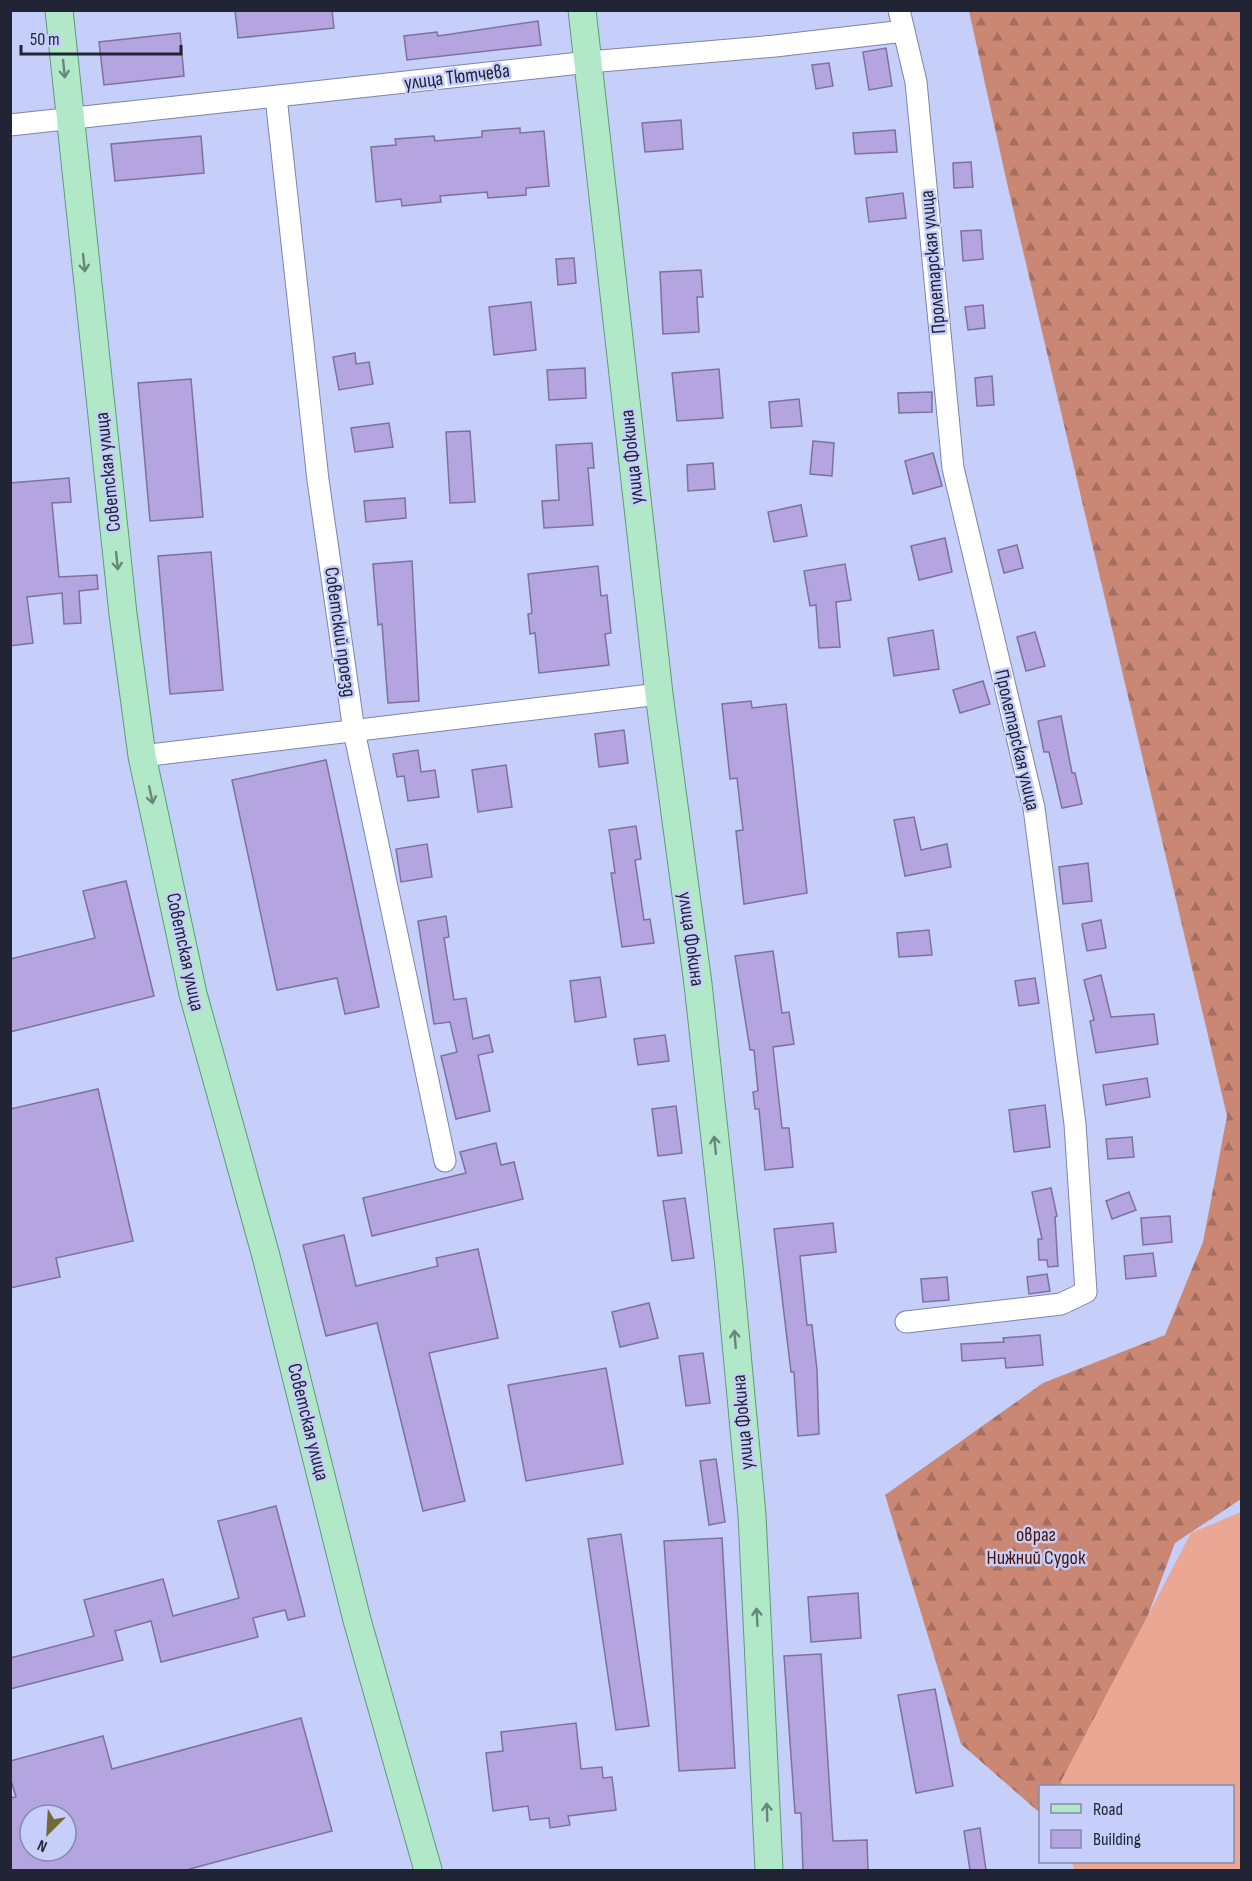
<svg xmlns="http://www.w3.org/2000/svg" width="1252" height="1881" viewBox="0 0 1252 1881" font-family="'Sofia Sans Condensed',sans-serif">
<style>
.forest{fill:url(#forest-firs)}
.garden{fill:#eaa794}
.building{fill:#b4a4e0;stroke:#7d729a;stroke-width:1.5;fill-rule:evenodd}
.lines{fill:none;stroke-linecap:round;stroke-linejoin:round}
.minor-casing{stroke:#7c84ac;stroke-width:23}
.major-casing{stroke:#5d9b7c;stroke-width:29}
.minor{stroke:#fff;stroke-width:21}
.major{stroke:#b1e9c8;stroke-width:27}
.oneway{stroke:#69867e}
.labels{text-anchor:middle;dominant-baseline:central;stroke-width:5;stroke-linejoin:round;paint-order:stroke}
.street-label{font-size:20px;fill:#212435;stroke:#c6cefa}
.park-label{font-size:20px;fill:#4d1101;stroke:#c6cefa}
</style>
<defs>
<pattern id="forest-firs" width="22" height="20" patternUnits="userSpaceOnUse" patternTransform="scale(1.5)"><rect width="22" height="20" fill="#ca8774"/><path d="M5 1l3.5 6h-7zM16 11l3.5 6h-7z" fill="#a46e60"/></pattern>
</defs>
<rect width="100%" height="100%" fill="#c6cefa"/>
<polygon class="forest" points="969,11 1241,11 1241,1499 1175,1543 1084,1786 1040,1786 1040,1813 961,1744 885,1495 1043,1383 1165,1335 1203,1242 1227,1116 1007,183"/>
<polygon class="garden" points="1241,1512 1241,1870 1074,1870 1072,1862 1232,1862 1232,1786 1062,1786 1061,1781 1191,1533"/>
<g class="building">
<polygon points="235,10 332,10 334,28 238,38"/>
<polygon points="538,21 541,45 407,60 404,36 437,32 438,36"/>
<polygon points="180,33 184,76 104,85 99,42"/>
<polygon points="886,48 892,86 869,90 863,52"/>
<polygon points="829,63 833,86 816,89 812,65"/>
<polygon points="681,120 683,149 645,152 642,123"/>
<polygon points="520,128 520,133 544,131 549,186 526,188 526,195 488,198 487,192 440,196 441,202 402,206 401,199 376,202 371,147 396,145 395,139 434,136 435,141 482,137 482,131"/>
<polygon points="895,130 897,152 855,154 853,133"/>
<polygon points="201,136 204,173 115,181 111,144"/>
<polygon points="971,162 973,187 954,188 953,163"/>
<polygon points="903,193 906,218 869,222 866,198"/>
<polygon points="981,230 983,259 963,261 961,231"/>
<polygon points="574,258 576,283 558,285 556,259"/>
<polygon points="701,270 703,297 697,297 699,332 663,334 660,272"/>
<polygon points="531,302 536,350 494,355 489,307"/>
<polygon points="983,305 985,328 968,330 965,307"/>
<polygon points="355,353 356,364 369,362 373,384 339,390 333,357"/>
<polygon points="585,368 586,398 549,400 547,370"/>
<polygon points="719,369 723,418 677,421 672,373"/>
<polygon points="992,376 994,405 977,406 975,378"/>
<polygon points="191,379 203,517 150,521 138,383"/>
<polygon points="932,392 932,412 899,413 898,393"/>
<polygon points="799,399 802,426 771,428 769,402"/>
<polygon points="389,423 393,447 355,452 351,428"/>
<polygon points="470,431 475,502 450,503 446,432"/>
<polygon points="813,441 834,443 832,476 810,474"/>
<polygon points="592,443 594,468 588,468 593,525 544,528 542,501 559,500 556,445"/>
<polygon points="933,453 942,486 913,494 905,461"/>
<polygon points="713,463 715,489 688,491 687,465"/>
<polygon points="69,478 71,502 52,503 59,577 97,575 98,589 79,591 81,623 64,624 62,593 27,597 33,643 10,646 10,483"/>
<polygon points="405,498 406,518 366,522 364,501"/>
<polygon points="801,505 807,536 774,542 768,512"/>
<polygon points="945,538 952,572 919,580 911,546"/>
<polygon points="1017,545 1023,568 1004,573 998,550"/>
<polygon points="211,552 223,690 170,694 158,556"/>
<polygon points="412,561 419,701 388,703 382,624 378,625 373,564"/>
<polygon points="845,564 851,600 836,602 840,647 819,648 816,605 810,606 804,571"/>
<polygon points="598,566 601,596 607,595 611,633 605,634 609,665 539,673 535,633 530,634 528,614 532,613 528,574"/>
<polygon points="933,630 939,669 894,676 888,638"/>
<polygon points="1035,632 1045,666 1026,671 1017,637"/>
<polygon points="983,681 990,704 960,713 953,690"/>
<polygon points="751,701 752,708 786,704 807,893 744,904 736,831 743,830 737,778 730,779 722,704"/>
<polygon points="1061,716 1072,773 1075,773 1082,804 1062,808 1049,752 1044,752 1038,721"/>
<polygon points="624,730 628,763 599,767 595,734"/>
<polygon points="418,750 421,772 435,770 439,797 408,801 404,776 397,777 393,754"/>
<polygon points="326,760 379,1007 345,1014 337,978 277,990 232,780"/>
<polygon points="506,765 512,807 478,812 472,770"/>
<polygon points="914,817 921,850 947,844 951,867 905,876 894,820"/>
<polygon points="636,826 641,859 635,860 644,920 650,919 654,943 622,947 611,873 615,873 609,830"/>
<polygon points="427,844 432,877 401,882 396,849"/>
<polygon points="1088,863 1092,901 1063,904 1059,867"/>
<polygon points="126,881 154,996 10,1032 10,959 95,938 83,891"/>
<polygon points="446,916 449,937 444,938 454,1000 466,998 473,1039 489,1035 493,1052 478,1055 490,1111 456,1119 441,1056 457,1052 450,1022 434,1024 418,921"/>
<polygon points="1101,920 1106,948 1087,951 1082,924"/>
<polygon points="929,930 932,955 899,957 897,933"/>
<polygon points="773,951 782,1013 789,1012 794,1044 773,1047 782,1128 789,1128 793,1167 765,1170 759,1109 755,1109 753,1092 758,1091 754,1050 750,1050 735,956"/>
<polygon points="1101,975 1111,1017 1154,1014 1158,1044 1096,1053 1090,1021 1094,1020 1084,980"/>
<polygon points="600,977 606,1017 575,1022 570,981"/>
<polygon points="1035,978 1039,1003 1019,1006 1015,981"/>
<polygon points="665,1035 669,1061 638,1065 634,1039"/>
<polygon points="1147,1078 1150,1097 1106,1105 1103,1085"/>
<polygon points="98,1089 133,1241 56,1258 60,1277 10,1288 10,1109"/>
<polygon points="1045,1105 1050,1147 1014,1152 1009,1110"/>
<polygon points="676,1106 682,1153 658,1156 652,1109"/>
<polygon points="1132,1137 1134,1157 1108,1159 1106,1139"/>
<polygon points="496,1143 501,1165 514,1162 523,1199 372,1236 363,1198 466,1173 460,1152"/>
<polygon points="1051,1188 1057,1216 1055,1217 1058,1266 1048,1267 1047,1260 1039,1260 1038,1239 1042,1239 1032,1192"/>
<polygon points="1129,1192 1136,1210 1112,1219 1106,1201"/>
<polygon points="685,1198 694,1258 672,1261 663,1201"/>
<polygon points="1170,1216 1172,1242 1143,1245 1141,1218"/>
<polygon points="833,1223 836,1252 800,1256 807,1325 812,1325 817,1370 819,1434 798,1436 794,1372 791,1372 774,1229"/>
<polygon points="344,1235 356,1286 438,1266 436,1258 478,1249 498,1338 429,1353 465,1501 423,1511 377,1323 326,1336 303,1245"/>
<polygon points="1153,1253 1156,1276 1126,1279 1124,1256"/>
<polygon points="1047,1274 1050,1291 1029,1294 1027,1277"/>
<polygon points="947,1277 949,1300 923,1302 921,1279"/>
<polygon points="649,1303 658,1338 620,1347 612,1312"/>
<polygon points="1040,1335 1043,1365 1006,1368 1005,1358 962,1361 961,1344 1004,1342 1003,1338"/>
<polygon points="703,1353 710,1403 686,1406 679,1356"/>
<polygon points="606,1368 623,1464 526,1481 508,1385"/>
<polygon points="716,1459 725,1522 709,1525 700,1461"/>
<polygon points="276,1506 305,1616 288,1620 285,1610 253,1618 258,1637 161,1662 151,1621 115,1631 123,1660 10,1689 10,1658 94,1636 84,1600 163,1579 173,1616 239,1598 218,1521"/>
<polygon points="621,1534 649,1726 616,1730 588,1539"/>
<polygon points="722,1538 735,1768 679,1771 664,1541"/>
<polygon points="858,1593 861,1638 811,1642 808,1597"/>
<polygon points="821,1654 833,1841 867,1840 868,1870 803,1870 801,1813 795,1813 784,1656"/>
<polygon points="935,1689 953,1786 916,1793 898,1695"/>
<path d="M 301,1718 L 332,1831 L 186,1870 L 10,1870 L 10,1798 L 16,1797 L 10,1777 L 10,1761 L 103,1736 L 112,1769 ZM 30,1815 L 66,1815 L 66,1851 L 30,1851 Z"/>
<polygon points="576,1723 581,1769 602,1767 603,1778 612,1777 616,1810 568,1816 570,1825 550,1828 549,1818 530,1820 528,1806 493,1811 486,1753 503,1751 501,1732"/>
<polygon points="980,1828 986,1870 970,1870 964,1831"/>
</g>
<g class="lines">
<g class="minor-casing">
<g id="minor">
<polyline points="899,10 916,82 953,468 1034,808 1075,1124 1086,1292 1061,1304 906,1322"/>
<polyline points="276,97 318,480 354,731 445,1161"/>
<polyline points="10,125 589,62 775,46 904,31"/>
<polyline points="142,756 659,694"/>
</g>
</g>
<g class="major-casing">
<g id="major">
<polyline points="59,10 123,614 142,756 193,994 266,1256 357,1620 428,1870"/>
<polyline points="582,10 659,694 698,984 729,1267 752,1515 769,1870"/>
</g>
</g>
<use href="#minor" class="minor"/>
<use href="#major" class="major"/>
</g>
<defs><path id="oneway-shaft" d="M-6 0H5M1.5-3L5.5 0L1.5 3" fill="none" stroke-width="1.6" stroke-linecap="round" stroke-linejoin="round" transform="scale(1.5)"/></defs>
<g class="oneway">
<use href="#oneway-shaft" transform="translate(64 69) rotate(84)"/>
<use href="#oneway-shaft" transform="translate(84 263) rotate(84)"/>
<use href="#oneway-shaft" transform="translate(117 561) rotate(84)"/>
<use href="#oneway-shaft" transform="translate(151 795) rotate(78)"/>
<use href="#oneway-shaft" transform="translate(715 1145) rotate(-96)"/>
<use href="#oneway-shaft" transform="translate(735 1339) rotate(-95)"/>
<use href="#oneway-shaft" transform="translate(757 1617) rotate(-93)"/>
<use href="#oneway-shaft" transform="translate(767 1812) rotate(-92)"/>
</g>
<g class="labels">
<g class="street-label">
<text transform="translate(457 77) rotate(-7)">улица Тютчева</text>
<text transform="translate(933 262) rotate(-95)">Пролетарская улица</text>
<text transform="translate(632 457) rotate(-96)">улица Фокина</text>
<text transform="translate(108 472) rotate(-96)">Советская улица</text>
<text transform="translate(340 632) rotate(82)">Советский проезд</text>
<text transform="translate(1017 740) rotate(77)">Пролетарская улица</text>
<text transform="translate(691 939) rotate(82)">улица Фокина</text>
<text transform="translate(185 952) rotate(78)">Советская улица</text>
<text transform="translate(308 1422) rotate(76)">Советская улица</text>
<text transform="translate(743 1422) rotate(-95)">улица Фокина</text>
</g>
<g class="park-label">
<text x="1036" y="1535">овраг<tspan x="1036" dy="23">Нижний Судок</tspan></text>
</g>
</g>
<rect width="1252" height="1881" fill="none" stroke="#212435" stroke-width="24"/>
<rect x="1039" y="1785" width="195" height="78" fill="#c6cefa" stroke="#848aab" stroke-width="1.5"/>
<rect x="1051" y="1804" width="30" height="9" fill="#b1e9c8" stroke="#848aab" stroke-width="1.5"/>
<text x="1093" y="1815" font-size="18" fill="#212435">Road</text>
<rect x="1051" y="1830" width="30" height="18" fill="#b4a4e0" stroke="#848aab" stroke-width="1.5"/>
<text x="1093" y="1845" font-size="18" fill="#212435">Building</text>
<g transform="translate(48 1833) rotate(204)"><circle r="28" fill="#c6cefa" stroke="#848aab" stroke-width="1.5"/>
<path d="M0-4.5L10 22L0 15L-10 22Z" fill="#746835"/>
<text y="-9" font-size="16" font-weight="bold" text-anchor="middle" fill="#212435">N</text>
</g>
<path d="M21 45v9h160v-9" fill="none" stroke="#212435" stroke-width="3"/>
<text x="30" y="45" font-size="18" fill="#212435" stroke="#c6cefa" stroke-width="4.5" paint-order="stroke">50 m</text>
</svg>
